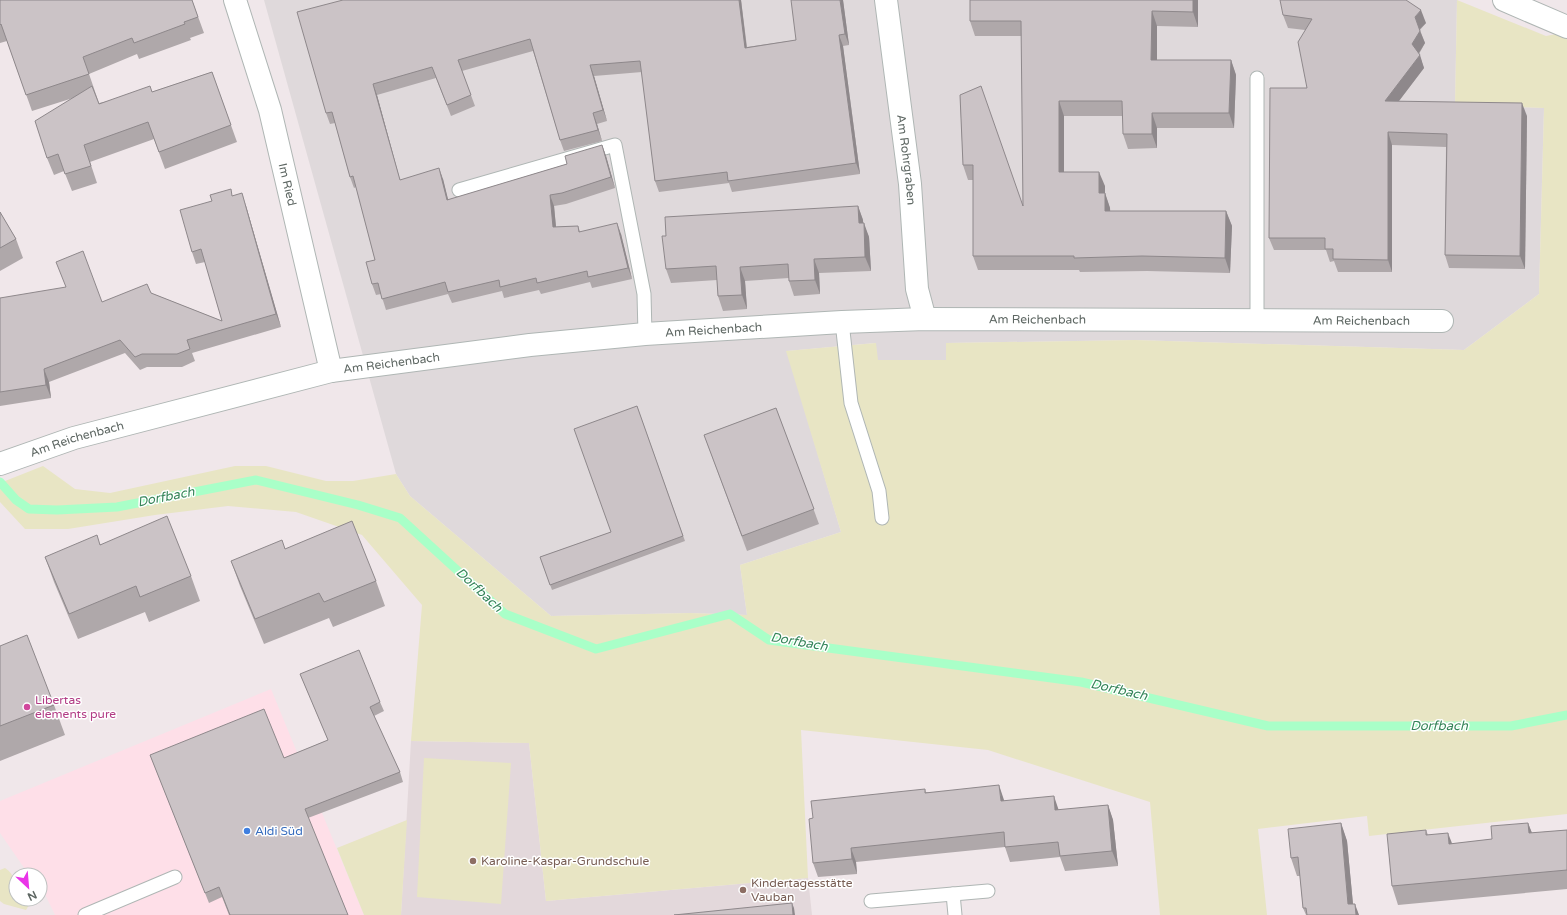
<svg xmlns="http://www.w3.org/2000/svg" width="1567" height="915" viewBox="0 0 1567 915" font-family="'Varela Round',sans-serif">
<style>
.commercial{fill:#fedfe8}
.industrial{fill:#dfd9db}
.education{fill:#e3d8db}
.green{fill:#e8e5c4}
.lines{fill:none;stroke-linecap:round;stroke-linejoin:round}
.stream{stroke:#a9ffc8;stroke-width:9}
.lane-casing{stroke:#afb6b4;stroke-width:15}
.street-casing{stroke:#afb6b4;stroke-width:24}
.lane{stroke:#fff;stroke-width:13}
.street{stroke:#fff;stroke-width:22}
.wall{fill:#afa8aa}
.shaded-wall{fill:#8e888b}
.building{fill:#cbc3c6;stroke:#8e888b}
.hotel-dot{fill:#d1479c;stroke:#fff;stroke-width:1.5}
.shop-dot{fill:#3f7fe0;stroke:#fff;stroke-width:1.5}
.education-dot{fill:#8d6e63;stroke:#fff;stroke-width:1.5}
.labels{text-anchor:middle;dominant-baseline:central;stroke-width:3;stroke-linejoin:round;paint-order:stroke}
.street-label{font-size:12px;fill:#5e6763;stroke:#fff}
.hotel-label{font-size:12px;fill:#b23c85;stroke:#fff;text-anchor:start}
.shop-label{font-size:12px;fill:#366cbe;stroke:#fff;text-anchor:start}
.education-label{font-size:12px;fill:#785e54;stroke:#fff;text-anchor:start}
.water-label{font-size:13px;font-style:italic;fill:#358559;stroke:#fff}
</style>
<rect width="100%" height="100%" fill="#f0e7ea"/>
<polygon class="commercial" points="271,689 364,915 55,915 40,884 40,875 29,875 0,833 0,801"/>
<polygon class="industrial" points="264,0 1457,0 1455,105 1544,108 1539,294 1464,350 1135,340 946,343 946,360 877,360 875,343 787,351 841,532 740,565 747,615 690,613 551,616 410,496 396,474"/>
<polygon class="education" points="411,741 529,743 546,901 808,878 812,915 401,915"/>
<g class="green">
<polygon points="1457,0 1546,36 1567,32 1567,814 1369,836 1367,816 1258,829 1267,915 1160,915 1150,802 988,750 801,730 808,878 546,901 529,743 411,741 422,605 362,535 296,512 228,506 155,515 68,529 25,529 0,502 0,483 43,466 75,489 110,493 235,466 266,466 326,481 353,481 396,474 410,496 551,616 690,613 747,615 740,565 841,532 786,351 876,343 878,360 946,360 946,343 1135,340 1464,350 1539,294 1544,108 1455,105"/>
<polygon points="424,758 511,763 501,904 417,897"/>
<polygon points="407,820 401,915 364,915 337,848"/>
<path d="M 5,868 C 16,875 16,886 16,899 L 25,899 L 29,905 L 26,910 L 4,904 L 0,901 L 0,870 Z"/>
</g>
<g class="lines">
<polyline class="stream" points="0,482 16,500 29,509 57,510 117,507 256,480 358,505 400,518 505,614 596,649 730,614 769,640 1081,682 1268,726 1511,726 1567,715"/>
<g class="lane-casing">
<g id="lane">
<polyline points="459,190 615,145 644,294 645,334"/>
<polyline points="1257,320 1257,78"/>
<polyline points="842,322 851,403 879,491 882,518"/>
<polyline points="871,901 953,894"/>
<polyline points="85,915 175,877"/>
<polyline points="955,915 953,894 988,891"/>
</g>
</g>
<g class="street-casing">
<g id="street">
<path id="s1" d="M 235,0 L 270,110 L 331,371"/>
<path id="s2" d="M 886,0 L 910,184 L 917,289 L 925,319"/>
<polyline points="1504,0 1567,27"/>
<path id="s3" d="M 0,464 L 74,438 L 331,371 L 530,345 L 645,334 L 842,322 L 925,319 L 1442,321"/>
</g>
</g>
<use href="#lane" class="lane"/>
<use href="#street" class="street"/>
</g>
<g class="wall">
<polygon points="0,0 192,0 204,33 190,38 191,40 139,59 137,54 89,74 99,103 152,92 212,72 237,142 165,169 154,139 90,162 97,183 72,191 64,171 54,175 47,158 73,98 32,111 7,41 0,43"/>
<polygon points="343,0 741,0 747,47 796,40 843,0 849,45 843,46 860,174 732,192 729,183 659,192 655,181 642,72 594,76 607,121 597,124 602,141 564,151 560,140 533,51 462,71 475,106 451,116 436,78 377,95 400,180 443,179 448,200 567,164 602,145 606,156 615,188 566,204 554,206 556,227 578,226 580,232 621,234 632,279 592,288 590,282 541,294 539,290 504,298 502,291 452,303 448,294 386,310 381,294 376,295 372,284 375,260 356,187 354,188 350,177 335,123 330,124 326,113"/>
<polygon points="1198,0 1198,27 1157,26 1157,60 1231,60 1236,75 1234,128 1157,128 1157,148 1128,149 1123,134 1123,116 1064,116 1064,172 1105,186 1105,193 1110,208 1110,211 1226,211 1232,226 1230,273 1147,271 1080,272 1079,270 978,270 973,256 973,180 968,180 963,165 960,95 1023,205 1022,36 975,36 970,21"/>
<polygon points="1283,15 1426,23 1420,30 1425,43 1419,54 1424,68 1399,101 1527,116 1525,269 1449,268 1445,255 1446,147 1392,145 1392,272 1338,272 1334,261 1330,262 1326,250 1274,250 1269,238 1307,88 1305,30 1288,28"/>
<polygon points="233,196 246,206 281,327 192,353 195,361 182,367 147,367 140,370 125,353 49,382 51,398 0,406 0,298 102,302 151,293 222,321 205,262 196,264 192,252"/>
<polygon points="858,206 863,220 863,223 869,237 871,271 819,273 820,294 794,296 789,281 789,278 745,281 747,309 723,311 718,296 717,280 671,283 666,269"/>
<polygon points="0,212 16,239 23,258 0,271"/>
<polygon points="637,406 685,541 552,590 540,557 611,532"/>
<polygon points="776,408 819,524 747,551 704,435"/>
<polygon points="101,544 191,576 200,601 149,622 145,612 78,639 54,582 45,557"/>
<polygon points="285,549 376,581 385,606 333,627 329,618 264,644 240,586 231,561"/>
<polygon points="0,646 54,705 65,735 0,761"/>
<polygon points="300,674 380,702 384,711 374,716 400,772 403,782 308,818 348,915 229,915 222,897 209,903 150,755 284,758 328,740"/>
<polygon points="925,789 926,792 1004,801 1059,810 1108,805 1113,820 1118,866 1065,871 1060,857 1010,862 1005,847 856,862 857,874 818,877 813,863 813,818"/>
<polygon points="1341,823 1347,841 1353,904 1359,915 1306,915 1303,908 1300,876 1297,876 1291,858"/>
<polygon points="1528,823 1532,833 1567,830 1567,889 1398,905 1392,886 1426,830 1428,835 1452,844 1492,839"/>
</g>
<g class="shaded-wall">
<polygon points="739,0 741,0 748,59 745,48"/>
<polygon points="840,0 843,0 849,45 845,34"/>
<polygon points="1193,0 1198,0 1198,27 1193,12"/>
<polygon points="1421,10 1426,23 1419,30 1415,17"/>
<polygon points="1152,11 1157,26 1157,74 1151,60"/>
<polygon points="1420,31 1425,43 1417,56 1412,44"/>
<polygon points="839,35 843,46 860,174 856,163"/>
<polygon points="1420,55 1424,68 1389,114 1385,101"/>
<polygon points="1231,60 1236,75 1234,128 1229,113"/>
<polygon points="590,65 594,76 607,121 603,110"/>
<polygon points="373,84 377,95 403,191 400,180"/>
<polygon points="1059,101 1064,116 1064,187 1059,172"/>
<polygon points="1522,103 1527,116 1525,269 1520,256"/>
<polygon points="593,113 597,124 602,141 598,130"/>
<polygon points="1152,113 1157,128 1157,148 1152,134"/>
<polygon points="1388,132 1392,145 1392,272 1388,260"/>
<polygon points="602,145 606,156 615,188 611,177"/>
<polygon points="439,168 443,179 451,211 447,200"/>
<polygon points="1099,172 1105,186 1105,208 1099,193"/>
<polygon points="242,193 246,206 281,327 276,314"/>
<polygon points="1105,193 1110,208 1111,226 1105,211"/>
<polygon points="550,195 554,206 557,238 553,227"/>
<polygon points="858,206 863,220 864,237 859,223"/>
<polygon points="1226,211 1232,226 1230,273 1225,258"/>
<polygon points="617,223 621,234 632,279 628,268"/>
<polygon points="864,223 869,237 871,271 865,257"/>
<polygon points="814,259 819,273 820,294 815,280"/>
<polygon points="740,267 745,281 747,309 742,295"/>
<polygon points="44,369 49,382 51,398 46,385"/>
<polygon points="999,785 1004,800 1006,816 1001,801"/>
<polygon points="1054,796 1059,811 1055,810"/>
<polygon points="1108,805 1113,820 1118,866 1112,851"/>
<polygon points="1341,823 1347,841 1354,915 1348,904"/>
<polygon points="1528,823 1535,841 1529,833"/>
<polygon points="1448,833 1455,851 1449,844"/>
<polygon points="851,848 856,862 857,874 852,859"/>
<polygon points="792,903 794,908 795,915 793,915"/>
<polygon points="1355,904 1359,915 1356,915"/>
</g>
<g class="building">
<polygon points="0,0 192,0 198,17 184,22 185,24 134,43 132,38 83,57 89,74 26,95 1,24 0,25"/>
<polygon points="343,0 739,0 745,48 796,40 791,0 840,0 845,34 839,35 856,163 728,181 727,172 655,181 640,61 590,65 603,110 593,113 598,130 560,140 530,39 458,60 471,95 447,105 432,67 373,84 400,180 439,168 447,200 567,164 565,156 602,145 611,177 562,193 550,195 553,227 578,226 579,232 617,223 628,268 588,277 587,271 537,283 536,278 500,287 499,280 448,292 445,282 382,299 378,283 372,284 366,262 375,260 353,176 350,177 332,112 326,113 297,12"/>
<polygon points="970,0 1193,0 1193,12 1152,11 1151,60 1231,60 1229,113 1152,113 1152,134 1123,134 1122,101 1059,101 1059,172 1099,172 1099,193 1105,193 1105,211 1226,211 1225,258 1142,256 1074,258 1074,256 973,256 973,165 963,165 960,95 981,86 1023,206 1021,21 970,21"/>
<polygon points="1280,0 1406,0 1421,10 1415,17 1420,31 1412,44 1420,55 1385,101 1522,103 1520,256 1445,255 1447,134 1388,132 1388,260 1333,259 1333,249 1325,249 1325,238 1269,238 1270,88 1307,88 1298,42 1312,19 1283,15"/>
<polygon points="212,72 231,125 159,152 148,122 84,145 91,166 65,174 58,154 47,158 35,121 92,86 99,104 150,86 152,92"/>
<polygon points="231,189 232,196 242,193 276,314 187,340 190,349 177,354 142,354 135,357 120,340 44,369 46,385 0,392 0,298 66,287 56,262 83,251 102,302 147,284 151,293 222,321 201,249 192,252 180,210 212,201 210,195"/>
<polygon points="858,206 859,223 864,223 865,257 814,259 815,280 789,281 788,264 740,267 742,295 718,296 716,266 666,269 662,236 666,236 665,217"/>
<polygon points="0,212 16,239 0,248"/>
<polygon points="637,406 683,536 550,585 540,557 611,532 574,429"/>
<polygon points="776,408 814,509 742,536 704,435"/>
<polygon points="167,516 191,576 140,597 136,586 69,614 45,557 97,535 100,545"/>
<polygon points="352,521 376,581 324,602 319,593 255,619 231,561 282,540 285,549"/>
<polygon points="27,635 54,705 0,726 0,646"/>
<polygon points="359,650 380,702 370,707 400,772 305,809 348,915 230,915 219,887 205,893 150,755 264,709 284,758 328,740 300,674"/>
<polygon points="999,785 1001,801 1054,796 1055,810 1108,805 1112,851 1060,856 1058,842 1005,847 1004,832 851,848 852,859 813,863 809,819 813,818 811,801 925,789 925,793"/>
<polygon points="1341,823 1348,904 1355,904 1356,915 1307,915 1306,908 1303,908 1298,857 1291,858 1288,829"/>
<polygon points="1528,823 1529,833 1567,830 1567,870 1392,886 1387,834 1426,830 1426,835 1448,833 1449,844 1492,839 1491,826"/>
<polygon points="792,903 793,915 674,915"/>
</g>
<circle class="hotel-dot" cx="27" cy="707" r="4"/>
<circle class="shop-dot" cx="247" cy="831" r="4"/>
<g class="education-dot">
<circle cx="473" cy="861" r="4"/>
<circle cx="743" cy="890" r="4"/>
</g>
<g class="labels">
<g class="street-label">
<text stroke="none"><textPath href="#s2" startOffset="161">Am Rohrgraben</textPath></text>
<text stroke="none"><textPath href="#s1" startOffset="192">Im Ried</textPath></text>
<text stroke="none"><textPath href="#s3" startOffset="1053">Am Reichenbach</textPath></text>
<text stroke="none"><textPath href="#s3" startOffset="1377">Am Reichenbach</textPath></text>
<text stroke="none"><textPath href="#s3" startOffset="729">Am Reichenbach</textPath></text>
<text stroke="none"><textPath href="#s3" startOffset="405">Am Reichenbach</textPath></text>
<text stroke="none"><textPath href="#s3" startOffset="81">Am Reichenbach</textPath></text>
</g>
<g class="hotel-label">
<text x="35" y="700">Libertas<tspan x="35" dy="14">elements pure</tspan></text>
</g>
<g class="shop-label">
<text x="255" y="831">Aldi Süd</text>
</g>
<g class="education-label">
<text x="481" y="861">Karoline-Kaspar-Grundschule</text>
<text x="751" y="883">Kindertagesstätte<tspan x="751" dy="14">Vauban</tspan></text>
</g>
<g class="water-label">
<text transform="translate(166 497) rotate(-11)">Dorfbach</text>
<text transform="translate(479 590) rotate(43)">Dorfbach</text>
<text transform="translate(799 642) rotate(10)">Dorfbach</text>
<text transform="translate(1119 690) rotate(13)">Dorfbach</text>
<text x="1439" y="726">Dorfbach</text>
</g>
</g>
<g transform="translate(28 887) rotate(154)"><circle r="19" fill="#ffffff" stroke="#bfc2c1"/>
<path d="M0-3L7 15L0 10L-7 15Z" fill="#ea34e8"/>
<text y="-6" font-size="11" font-weight="bold" text-anchor="middle" fill="#5e6763">N</text>
</g>
</svg>
